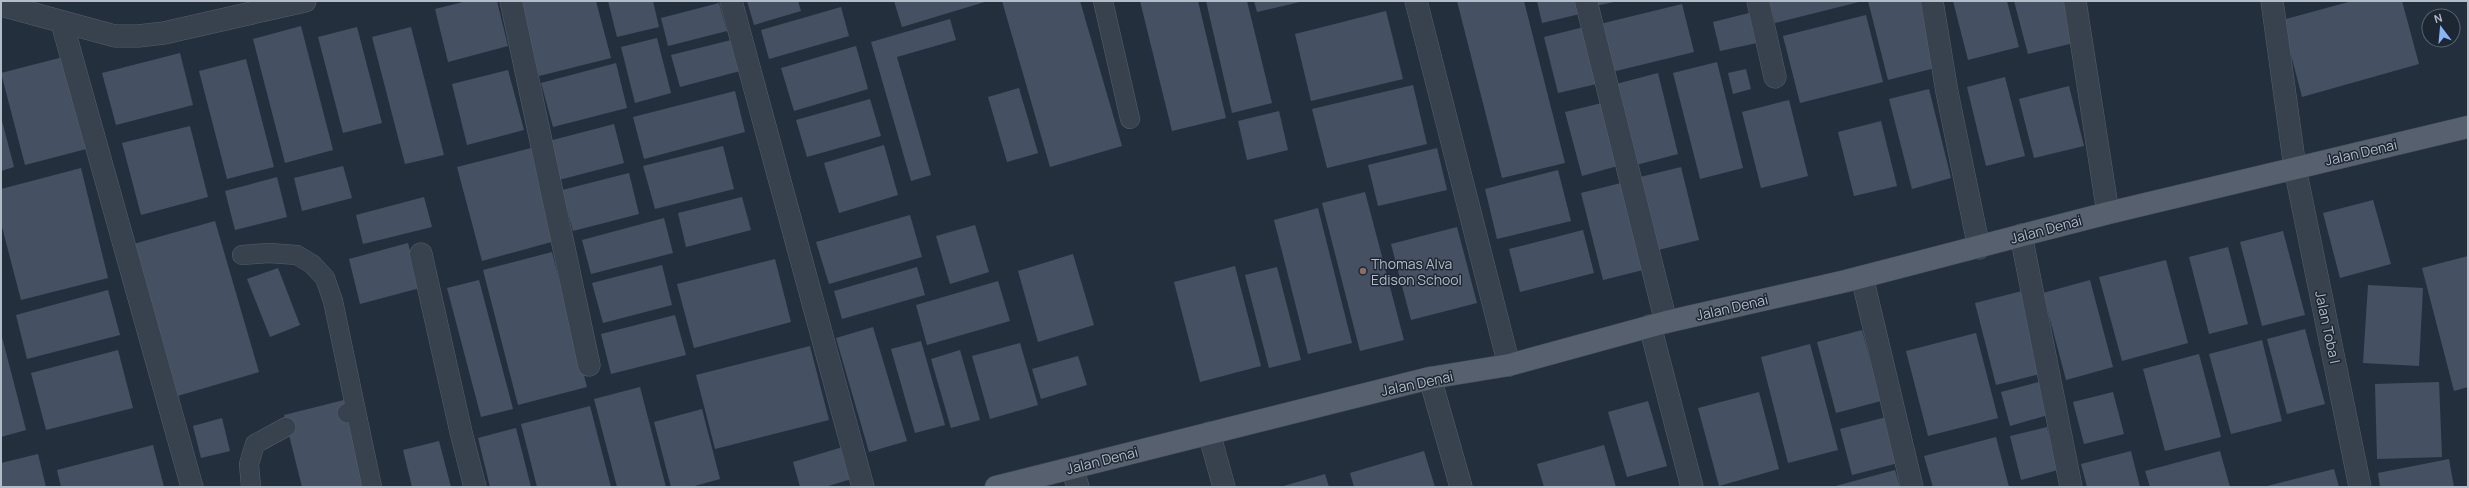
<svg xmlns="http://www.w3.org/2000/svg" width="2469" height="488" viewBox="0 0 2469 488" font-family="Manrope,sans-serif">
<style>
.building{fill:#455162}
.lines{fill:none;stroke-linecap:round;stroke-linejoin:round}
.service-casing{stroke:#565f6c;stroke-width:20}
.minor-casing{stroke:#565f6c;stroke-width:23}
.primary-casing{stroke:#414a57;stroke-width:23}
.service{stroke:#38414e;stroke-width:19}
.minor{stroke:#38414e;stroke-width:22}
.primary{stroke:#56606e;stroke-width:22}
.education-dot{fill:#8d6e63;stroke:#1d2633;stroke-width:1.5}
.labels{text-anchor:middle;dominant-baseline:central;stroke-width:3;stroke-linejoin:round;paint-order:stroke}
.street-label{font-size:14px;fill:#b4bcc9;stroke:#1d2633}
.poi-label{font-size:14px;fill:#b4bcc9;stroke:#1d2633;text-anchor:start}
</style>
<rect width="100%" height="100%" fill="#242f3e"/>
<g class="building">
<polygon points="467,1 497,1 508,46 448,62 435,9"/>
<polygon points="519,1 596,1 611,58 539,76"/>
<polygon points="608,1 653,1 659,27 617,37"/>
<polygon points="747,1 798,1 801,11 754,25"/>
<polygon points="894,1 988,1 902,27"/>
<polygon points="1002,1 1080,1 1122,146 1050,167"/>
<polygon points="1140,1 1198,1 1226,118 1172,131"/>
<polygon points="1206,1 1247,1 1272,103 1232,113"/>
<polygon points="1254,1 1300,1 1300,2 1257,12"/>
<polygon points="1457,1 1524,1 1565,163 1502,178"/>
<polygon points="1537,1 1577,1 1580,14 1542,23"/>
<polygon points="1594,1 1614,1 1614,2 1595,6"/>
<polygon points="1769,1 1859,1 1859,2 1775,23"/>
<polygon points="1868,1 1922,1 1939,67 1888,80"/>
<polygon points="1953,1 2007,1 2019,47 1968,60"/>
<polygon points="2014,1 2064,1 2074,43 2028,54"/>
<polygon points="2352,1 2402,1 2419,64 2302,97 2282,20"/>
<polygon points="719,3 727,31 668,46 661,18"/>
<polygon points="1682,4 1694,52 1612,72 1600,24"/>
<polygon points="841,7 849,36 769,59 761,30"/>
<polygon points="1386,11 1403,79 1311,101 1295,34"/>
<polygon points="1749,13 1757,43 1720,51 1713,22"/>
<polygon points="1866,15 1883,82 1800,103 1783,36"/>
<polygon points="950,19 956,40 897,57 931,175 911,181 871,42"/>
<polygon points="301,26 333,150 285,163 253,39"/>
<polygon points="1588,26 1601,83 1558,93 1544,37"/>
<polygon points="357,27 382,123 343,133 318,37"/>
<polygon points="411,27 444,155 405,164 372,37"/>
<polygon points="657,38 671,93 635,103 621,47"/>
<polygon points="735,39 744,70 680,87 671,55"/>
<polygon points="856,46 868,89 794,111 781,68"/>
<polygon points="180,53 193,105 116,125 102,73"/>
<polygon points="67,56 90,148 25,165 1,73"/>
<polygon points="246,59 274,167 227,179 199,71"/>
<polygon points="1717,62 1743,168 1700,179 1673,73"/>
<polygon points="616,63 627,108 553,127 541,83"/>
<polygon points="1746,69 1751,89 1733,94 1728,73"/>
<polygon points="508,70 524,130 467,145 452,84"/>
<polygon points="1658,73 1678,154 1636,165 1616,84"/>
<polygon points="2005,77 2025,156 1986,166 1967,87"/>
<polygon points="1413,85 1427,144 1327,168 1312,109"/>
<polygon points="2069,86 2084,146 2034,158 2019,99"/>
<polygon points="1019,88 1038,153 1007,162 988,97"/>
<polygon points="1929,89 1951,178 1912,189 1889,99"/>
<polygon points="735,91 745,132 644,159 633,117"/>
<polygon points="870,99 881,136 807,157 796,120"/>
<polygon points="1789,100 1808,176 1761,188 1742,112"/>
<polygon points="1606,102 1621,165 1582,176 1565,112"/>
<polygon points="1279,111 1288,150 1247,160 1238,121"/>
<polygon points="1,117 14,167 1,171"/>
<polygon points="1881,121 1897,186 1854,196 1838,132"/>
<polygon points="614,124 624,163 559,180 549,141"/>
<polygon points="190,126 208,197 141,215 122,143"/>
<polygon points="884,145 898,195 839,213 824,163"/>
<polygon points="723,146 734,189 655,209 643,166"/>
<polygon points="531,148 555,241 482,261 457,167"/>
<polygon points="1437,148 1447,190 1378,206 1368,165"/>
<polygon points="343,166 352,198 302,211 294,178"/>
<polygon points="1681,167 1699,240 1654,251 1636,178"/>
<polygon points="81,168 108,278 21,300 1,223 1,189"/>
<polygon points="1558,170 1571,221 1497,239 1485,189"/>
<polygon points="629,173 639,214 573,231 562,190"/>
<polygon points="277,177 287,217 235,230 225,191"/>
<polygon points="1625,182 1647,269 1603,280 1581,193"/>
<polygon points="1365,192 1404,340 1360,351 1322,203"/>
<polygon points="424,197 432,227 363,244 356,215"/>
<polygon points="742,197 751,230 686,247 678,213"/>
<polygon points="2373,200 2391,264 2340,278 2323,213"/>
<polygon points="1318,208 1352,343 1308,354 1274,220"/>
<polygon points="910,215 922,257 829,284 816,242"/>
<polygon points="664,218 673,253 591,274 582,240"/>
<polygon points="215,221 259,372 174,397 130,245"/>
<polygon points="975,225 989,272 950,284 936,236"/>
<polygon points="1457,227 1477,303 1411,320 1391,244"/>
<polygon points="1583,230 1594,273 1520,292 1509,249"/>
<polygon points="2283,231 2305,315 2262,326 2240,242"/>
<polygon points="408,243 420,288 360,304 349,259"/>
<polygon points="2228,247 2248,324 2209,334 2189,257"/>
<polygon points="552,252 587,387 518,405 483,270"/>
<polygon points="1073,254 1094,325 1038,342 1018,271"/>
<polygon points="2468,256 2468,387 2454,391 2422,268"/>
<polygon points="775,259 791,322 694,348 677,284"/>
<polygon points="2166,260 2188,343 2122,361 2099,277"/>
<polygon points="662,265 672,305 603,323 592,283"/>
<polygon points="1235,266 1261,366 1200,382 1174,282"/>
<polygon points="917,267 925,295 842,319 834,291"/>
<polygon points="1277,267 1301,360 1269,368 1245,275"/>
<polygon points="278,268 300,325 270,337 247,279"/>
<polygon points="479,280 513,409 481,417 447,288"/>
<polygon points="2090,280 2113,367 2066,380 2043,293"/>
<polygon points="998,281 1010,321 927,345 916,305"/>
<polygon points="2368,285 2423,288 2419,366 2363,363"/>
<polygon points="108,290 120,335 27,359 16,315"/>
<polygon points="2022,291 2044,373 1996,385 1975,303"/>
<polygon points="675,315 686,355 611,374 601,334"/>
<polygon points="873,327 907,441 869,452 836,338"/>
<polygon points="2305,329 2325,404 2287,414 2267,339"/>
<polygon points="1862,330 1881,401 1836,413 1817,342"/>
<polygon points="1,333 26,430 1,437"/>
<polygon points="1976,333 1998,418 1928,436 1906,351"/>
<polygon points="2262,340 2282,421 2231,434 2209,354"/>
<polygon points="921,341 945,425 915,433 891,349"/>
<polygon points="1020,343 1038,405 990,419 972,356"/>
<polygon points="1810,344 1838,450 1788,463 1761,357"/>
<polygon points="810,346 829,420 715,449 696,375"/>
<polygon points="118,350 133,408 46,430 31,373"/>
<polygon points="960,350 980,420 951,428 931,359"/>
<polygon points="2199,354 2221,437 2165,451 2143,369"/>
<polygon points="1078,356 1087,385 1041,399 1032,369"/>
<polygon points="2039,382 2048,415 2010,426 2001,392"/>
<polygon points="2439,382 2442,457 2377,459 2375,384"/>
<polygon points="640,387 666,487 617,487 594,399"/>
<polygon points="1759,392 1779,469 1719,486 1698,408"/>
<polygon points="2113,392 2124,434 2084,444 2073,402"/>
<polygon points="344,400 366,487 302,487 284,415"/>
<polygon points="1648,401 1667,466 1627,477 1608,412"/>
<polygon points="590,406 611,487 537,487 521,424"/>
<polygon points="702,409 720,479 691,487 671,487 654,422"/>
<polygon points="1894,415 1906,461 1852,475 1840,429"/>
<polygon points="222,418 230,451 201,458 193,426"/>
<polygon points="2047,427 2058,470 2021,480 2010,436"/>
<polygon points="516,428 531,487 490,487 478,438"/>
<polygon points="1996,437 2009,487 1933,487 1924,456"/>
<polygon points="439,441 451,487 412,487 403,450"/>
<polygon points="153,445 164,487 61,487 57,470"/>
<polygon points="1604,445 1616,487 1544,487 1537,464"/>
<polygon points="846,446 855,478 825,487 800,487 793,462"/>
<polygon points="1424,451 1435,487 1354,487 1350,473"/>
<polygon points="2131,451 2140,487 2087,487 2081,464"/>
<polygon points="2220,451 2230,487 2150,487 2145,471"/>
<polygon points="38,454 46,487 1,487 1,463"/>
<polygon points="2449,459 2454,487 2380,487 2378,473"/>
<polygon points="2334,469 2339,487 2267,487 2267,486"/>
<polygon points="1895,470 1900,487 1832,487"/>
<polygon points="1325,474 1329,487 1280,487"/>
</g>
<g class="lines">
<g class="service-casing">
<g id="service">
<polyline points="1103,1 1130,119"/>
<polyline points="242,255 269,253 297,255 312,264 325,278 333,301 356,411"/>
<polyline points="347,413 356,411 372,487"/>
<polyline points="251,487 249,464 255,444 286,427"/>
</g>
</g>
<g class="minor-casing">
<g id="minor">
<polyline points="511,1 589,365"/>
<polyline points="731,1 863,487"/>
<polyline points="1416,1 1509,365"/>
<polyline points="1586,1 1666,322"/>
<polyline points="1758,1 1775,77"/>
<polyline points="1932,1 1947,92 1979,248"/>
<polyline points="2075,1 2108,213"/>
<polyline points="2272,1 2295,168 2360,487"/>
<polyline points="1,5 115,36 138,36 164,33 305,1"/>
<polyline points="62,23 192,487"/>
<polyline points="2021,235 2071,487"/>
<polyline points="421,254 461,432 475,487"/>
<polyline points="1862,277 1912,487"/>
<polyline points="1650,326 1692,487"/>
<polyline points="1430,378 1461,487"/>
<polyline points="1209,433 1224,487"/>
<polyline points="1072,468 1078,487"/>
</g>
</g>
<g class="primary-casing">
<polyline id="primary" points="996,487 1430,378 1509,365 1666,322 1846,281 2108,213 2468,127"/>
</g>
<use href="#service" class="service"/>
<use href="#minor" class="minor"/>
<use href="#primary" class="primary"/>
</g>
<circle class="education-dot" cx="1363" cy="271" r="4"/>
<g class="labels">
<g class="street-label">
<text transform="translate(2361 152) rotate(-13)">Jalan Denai</text>
<text transform="translate(2046 229) rotate(-15)">Jalan Denai</text>
<text transform="translate(1732 307) rotate(-13)">Jalan Denai</text>
<text transform="translate(2328 327) rotate(78)">Jalan Toba I</text>
<text transform="translate(1417 383) rotate(-12)">Jalan Denai</text>
<text transform="translate(1102 460) rotate(-14)">Jalan Denai</text>
</g>
<g class="poi-label">
<text x="1371" y="263">Thomas Alva<tspan x="1371" dy="16">Edison School</tspan></text>
</g>
</g>
<rect width="2469" height="488" fill="none" stroke="#b4bcc9" stroke-width="4"/>
<g transform="translate(2441 28) rotate(344)"><circle r="19" fill="#1d2633" stroke="#59626f"/>
<path d="M0-3L7 15L0 10L-7 15Z" fill="#8ab4f8"/>
<text y="-6" font-size="11" font-weight="bold" text-anchor="middle" fill="#b4bcc9">N</text>
</g>
</svg>
